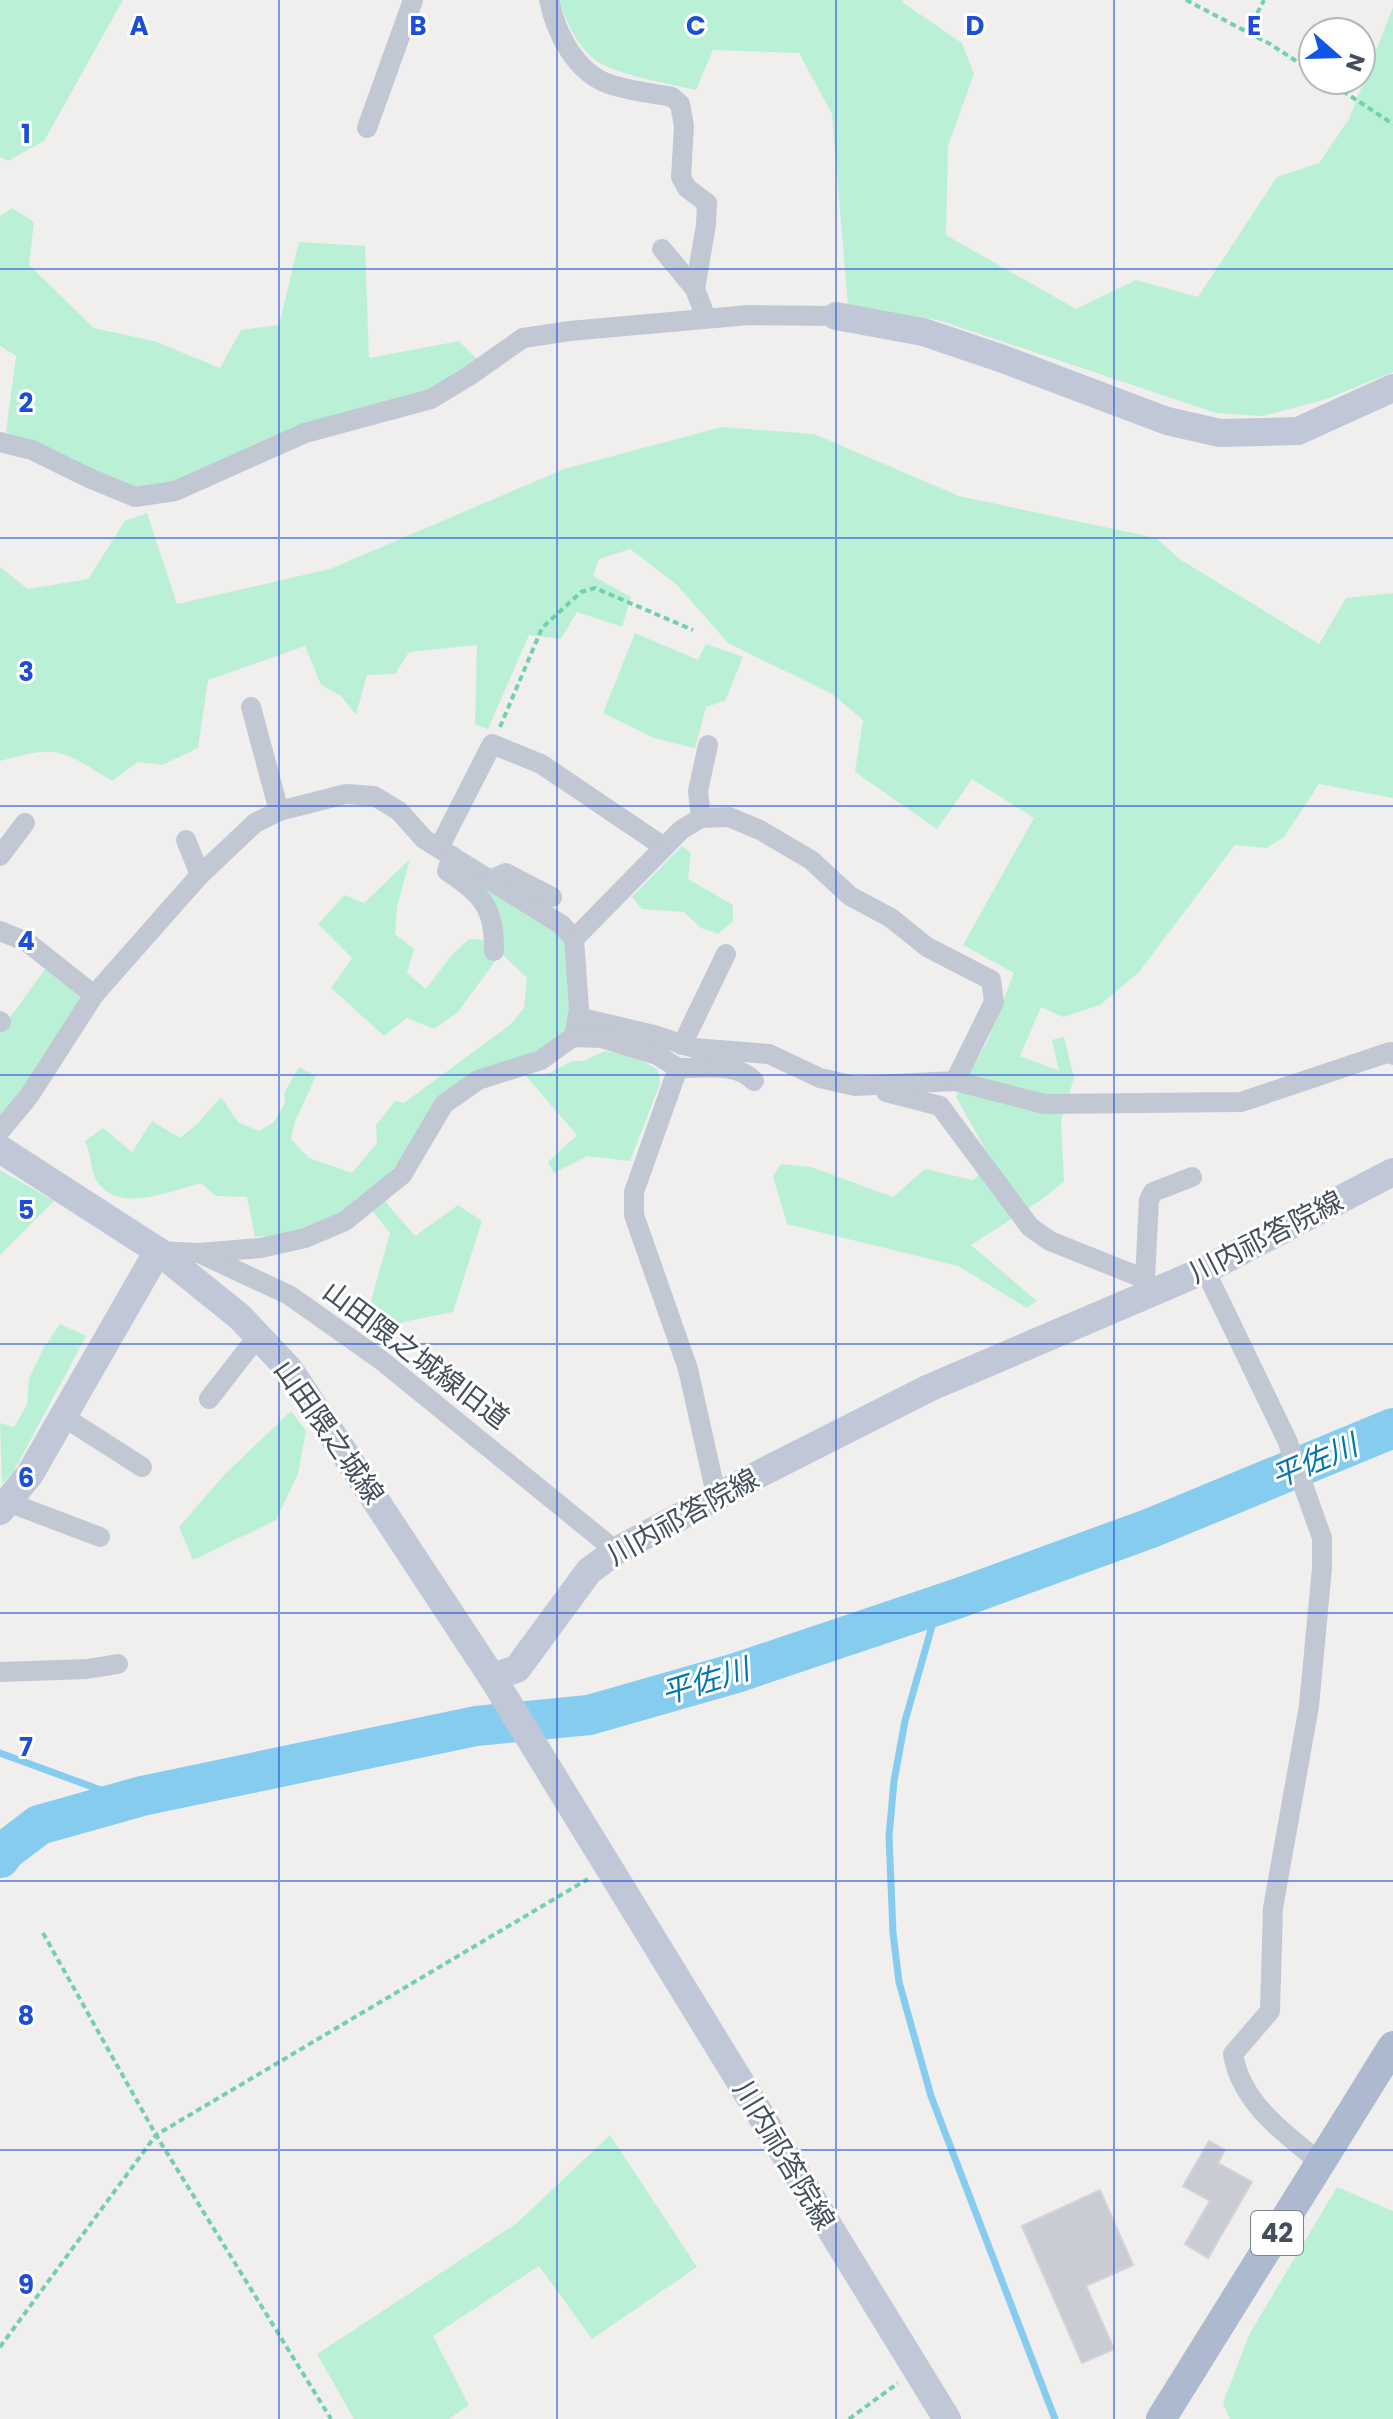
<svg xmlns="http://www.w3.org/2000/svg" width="1393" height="2419" viewBox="0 0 1393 2419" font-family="Poppins,'Noto Sans JP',sans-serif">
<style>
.green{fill:#baf1d6}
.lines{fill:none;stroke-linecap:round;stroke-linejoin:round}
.stream{stroke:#85ccef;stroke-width:7}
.river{stroke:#85ccef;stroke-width:40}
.building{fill:#caccd4;stroke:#d2d3da;stroke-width:2}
.path{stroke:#71d0ad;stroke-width:4;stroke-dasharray:6 4;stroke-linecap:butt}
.street{stroke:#c1c8d4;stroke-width:20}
.secondary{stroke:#c0c8d8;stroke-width:28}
.primary{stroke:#acb9ce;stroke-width:30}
.grid{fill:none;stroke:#1d4ed8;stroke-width:2;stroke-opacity:0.55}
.labels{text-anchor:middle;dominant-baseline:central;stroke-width:6;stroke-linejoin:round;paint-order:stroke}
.shield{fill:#fff;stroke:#7d848d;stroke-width:2}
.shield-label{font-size:26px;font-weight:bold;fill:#454f5c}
.street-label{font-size:28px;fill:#454f5c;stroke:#fff}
.water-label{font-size:30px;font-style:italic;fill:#0676ae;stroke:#fff}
.grid-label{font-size:26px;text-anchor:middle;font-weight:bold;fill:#1d4ed8;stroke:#fff;stroke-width:6;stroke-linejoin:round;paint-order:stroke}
</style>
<rect width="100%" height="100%" fill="#f1eeee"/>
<g class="green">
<polygon points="0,0 123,0 44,141 8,161 0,157"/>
<path d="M 558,0 L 903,0 L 902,2 L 962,43 L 974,74 L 948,146 L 946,235 L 1076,309 L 1136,280 L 1198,297 L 1277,177 L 1319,163 L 1349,119 L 1393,7 L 1393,372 L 1327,399 L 1263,416 L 1216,413 L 938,320 L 848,306 L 832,114 L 799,53 L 713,50 L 696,90 C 670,84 614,75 594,59 C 575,44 567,21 558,0 Z"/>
<polygon points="12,208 34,222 29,265 94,328 154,341 220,368 241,330 279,325 299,242 365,246 369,358 459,341 478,360 426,392 175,483 136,489 6,432 16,356 0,346 0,216"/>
<path d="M 722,427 L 814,434 L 959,496 L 1156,538 L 1181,560 L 1319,644 L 1346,598 L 1393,593 L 1393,798 L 1319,784 L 1284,837 L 1267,848 L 1235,845 L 1139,972 L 1100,1005 L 1063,1017 L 1041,1007 L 1020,1056 L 1059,1071 L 1052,1040 L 1064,1037 L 1074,1078 L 1061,1120 L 1064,1182 L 1038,1202 L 971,1245 L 1037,1301 L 1027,1308 L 958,1266 L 787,1224 L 773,1176 L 781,1164 L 811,1167 L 893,1197 L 925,1169 L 973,1180 L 992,1161 L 956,1097 L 987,1042 L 1014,973 L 963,945 L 1034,818 L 972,779 L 937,829 L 855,772 L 863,720 L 832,694 L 728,643 L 676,584 L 630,549 L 599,559 L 593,576 L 631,597 L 622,627 L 577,612 L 561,639 L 529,635 L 488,729 L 475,724 L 477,645 L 409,652 L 395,674 L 367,675 L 356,715 L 341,696 L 321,685 L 305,646 L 208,680 L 198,748 L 162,765 L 138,762 L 112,781 C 62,750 59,744 0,761 L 0,567 L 28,589 L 88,579 L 125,521 L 147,513 L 177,604 L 330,569 L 564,469 Z"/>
<polygon points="635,633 698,660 706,644 743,657 725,701 706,707 695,748 654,738 603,713"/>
<polygon points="682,846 691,853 688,879 733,905 733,921 718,934 701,928 684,912 642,909 632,897"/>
<path d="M 410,859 L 397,907 L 395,934 L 414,949 L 407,973 L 426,989 L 450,957 L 469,939 L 489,940 L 483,882 L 568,939 L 574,1007 L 568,1034 L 536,1058 L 475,1077 L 401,1161 L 351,1211 L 291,1235 L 255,1237 L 247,1197 L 216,1196 L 201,1183 C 169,1191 116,1216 95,1178 C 91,1169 91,1154 85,1141 L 103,1128 L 132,1152 L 152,1121 L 180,1138 L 197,1124 L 221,1097 L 238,1122 L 259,1131 L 274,1122 L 285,1103 L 284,1093 L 299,1067 L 316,1076 L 295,1122 L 291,1139 L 309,1158 L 352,1173 L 377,1143 L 376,1125 L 395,1101 L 404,1103 L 511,1024 L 524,1008 L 527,978 L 501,953 L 458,1012 L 434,1029 L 407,1018 L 384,1036 L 331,988 L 352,958 L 318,924 L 345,895 L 364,903 Z"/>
<polygon points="46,968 87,996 22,1091 0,1118 0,1031"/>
<polygon points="605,1051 638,1058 658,1070 660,1084 630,1161 587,1156 554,1173 548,1162 577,1135 525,1075 550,1073 572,1061 583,1061"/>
<polygon points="0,1170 54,1201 0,1255"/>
<polygon points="382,1198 415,1236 458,1205 482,1221 453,1312 403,1322 381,1343 369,1308 390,1233 370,1208"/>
<polygon points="60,1324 86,1336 14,1471 2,1484 0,1423 14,1427 27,1405 29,1379 43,1349"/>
<polygon points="291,1411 306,1431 298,1474 276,1520 193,1560 179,1527 225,1474"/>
<polygon points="610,2135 697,2267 592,2339 539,2266 433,2336 469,2405 449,2419 354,2419 317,2354 517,2223"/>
<polygon points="1337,2187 1393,2211 1393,2419 1230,2419 1223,2403 1250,2333"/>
</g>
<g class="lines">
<g class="stream">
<polyline points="938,1605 905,1721 894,1781 889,1836 893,1933 899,1982 931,2096 1055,2419"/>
<polyline points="0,1753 128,1800"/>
</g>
<polyline class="river" points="0,1858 6,1850 39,1825 142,1796 476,1726 589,1715 736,1673 959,1598 1151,1528 1393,1428"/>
</g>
<g class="building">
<polygon points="1209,2141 1225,2150 1218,2163 1252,2182 1208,2258 1185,2244 1210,2201 1183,2186"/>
<polygon points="1100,2190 1133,2265 1086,2286 1114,2349 1082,2363 1022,2226"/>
</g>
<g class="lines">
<g class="path">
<polyline points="1186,0 1270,44 1313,72"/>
<polyline points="1248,31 1264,0"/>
<polyline points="1326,80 1393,124"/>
<polyline points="500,727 542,628 581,592 595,588 693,630"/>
<polyline points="43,1933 156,2135 331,2419"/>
<polyline points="0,2347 156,2135 588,1879"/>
<polyline points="849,2419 898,2383"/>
</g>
<g class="street">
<path d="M 549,0 C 556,33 575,72 609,84 C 629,91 652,93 672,97 L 680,104 L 684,126 L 681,177 L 687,188 L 707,203 L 706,225 L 695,289 L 706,318"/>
<polyline points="367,128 413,0"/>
<polyline points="662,249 695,289"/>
<polyline points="0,442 32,450 89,478 135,497 175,491 305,433 431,399 469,376 523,338 570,331 749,315 836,316"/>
<polyline points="279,811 346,794 374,796 399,811 424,839 562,925 574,939 579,1009 575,1030"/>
<polyline points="701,818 698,791 708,745"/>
<polyline points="439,848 492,744 541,764 664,847"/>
<polyline points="0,856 25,823"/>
<path d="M 452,856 L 447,871 C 482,895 495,907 494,951"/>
<polyline points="200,875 255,823 279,811 251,707"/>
<polyline points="490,880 506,873 552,897"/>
<polyline points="0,931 27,942 94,995 29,1096 0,1131"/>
<polyline points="574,939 681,830 701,818 729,817 760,830 811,860 850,896 891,918 927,947 991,980 994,1002 955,1081 855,1086 820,1078 769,1054 694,1048 654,1035 578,1017"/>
<polyline points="94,995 200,875 186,840"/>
<polyline points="0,1021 1,1022"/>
<polyline points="682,1045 726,954"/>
<path d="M 678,1068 C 702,1069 737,1062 754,1081"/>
<polyline points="955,1081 1044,1104 1241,1102 1390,1052 1393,1055"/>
<polyline points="886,1092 940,1106 1030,1227 1050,1241 1145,1279 1154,1291"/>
<polyline points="158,1251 199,1253 289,1295 381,1360 616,1551"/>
<polyline points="199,1253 261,1248 305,1238 345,1221 402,1175 444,1104 478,1080 541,1060 573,1037 601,1038 657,1055 678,1068 634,1192 634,1215 688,1369 717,1499"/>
<path d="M 1205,1270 L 1287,1440 L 1322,1538 L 1322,1568 L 1309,1706 L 1273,1908 L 1270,2011 L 1233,2054 C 1241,2103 1285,2134 1321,2163"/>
<polyline points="1145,1279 1149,1200 1153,1192 1192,1177"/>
<polyline points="209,1399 258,1336"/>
<polyline points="64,1417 142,1467"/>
<polyline points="8,1502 100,1537"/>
<polyline points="0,1672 87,1669 118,1664"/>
</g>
<g class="secondary">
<polyline points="836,316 923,332 1003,359 1167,421 1220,433 1298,431 1393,388"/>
<polyline points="0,1149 158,1251 240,1317 289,1369 492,1677 947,2419"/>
<polyline points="0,1511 30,1474 158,1251"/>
<polyline points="492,1677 517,1669 589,1571 616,1551 763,1472 929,1388 1205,1270 1393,1172"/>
</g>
<polyline class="primary" points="1161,2419 1393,2046"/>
</g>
<path class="grid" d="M 279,0 L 279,2419M 557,0 L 557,2419M 836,0 L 836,2419M 1114,0 L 1114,2419M 0,269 L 1393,269M 0,538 L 1393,538M 0,806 L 1393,806M 0,1075 L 1393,1075M 0,1344 L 1393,1344M 0,1613 L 1393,1613M 0,1881 L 1393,1881M 0,2150 L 1393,2150"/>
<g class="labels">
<rect class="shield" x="1251" y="2211" width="52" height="44" rx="6"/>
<g class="shield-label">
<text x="1277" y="2233">42</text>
</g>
<g class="street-label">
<text transform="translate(1266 1237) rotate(-27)">川内祁答院線</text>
<text transform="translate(416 1355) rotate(37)">山田隈之城線旧道</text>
<text transform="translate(329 1432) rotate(55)">山田隈之城線</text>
<text transform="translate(683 1517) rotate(-29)">川内祁答院線</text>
<text transform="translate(784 2155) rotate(59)">川内祁答院線</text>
</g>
<g class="water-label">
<text transform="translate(1314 1461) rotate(-23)">平佐川</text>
<text transform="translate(705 1681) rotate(-17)">平佐川</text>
</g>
</g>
<g class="grid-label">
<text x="139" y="35">A</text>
<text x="418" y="35">B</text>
<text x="696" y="35">C</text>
<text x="975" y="35">D</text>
<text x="1254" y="35">E</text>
<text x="26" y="143">1</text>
<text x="26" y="412">2</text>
<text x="26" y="681">3</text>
<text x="26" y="950">4</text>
<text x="26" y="1219">5</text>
<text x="26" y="1487">6</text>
<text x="26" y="1756">7</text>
<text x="26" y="2025">8</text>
<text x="26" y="2294">9</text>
</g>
<g transform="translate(1337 56) rotate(110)"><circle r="38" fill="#ffffff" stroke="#b5b9be" stroke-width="2"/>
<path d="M0-6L14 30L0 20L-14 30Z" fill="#1154e7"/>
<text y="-12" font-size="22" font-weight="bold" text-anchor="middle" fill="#454f5c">N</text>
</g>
</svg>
